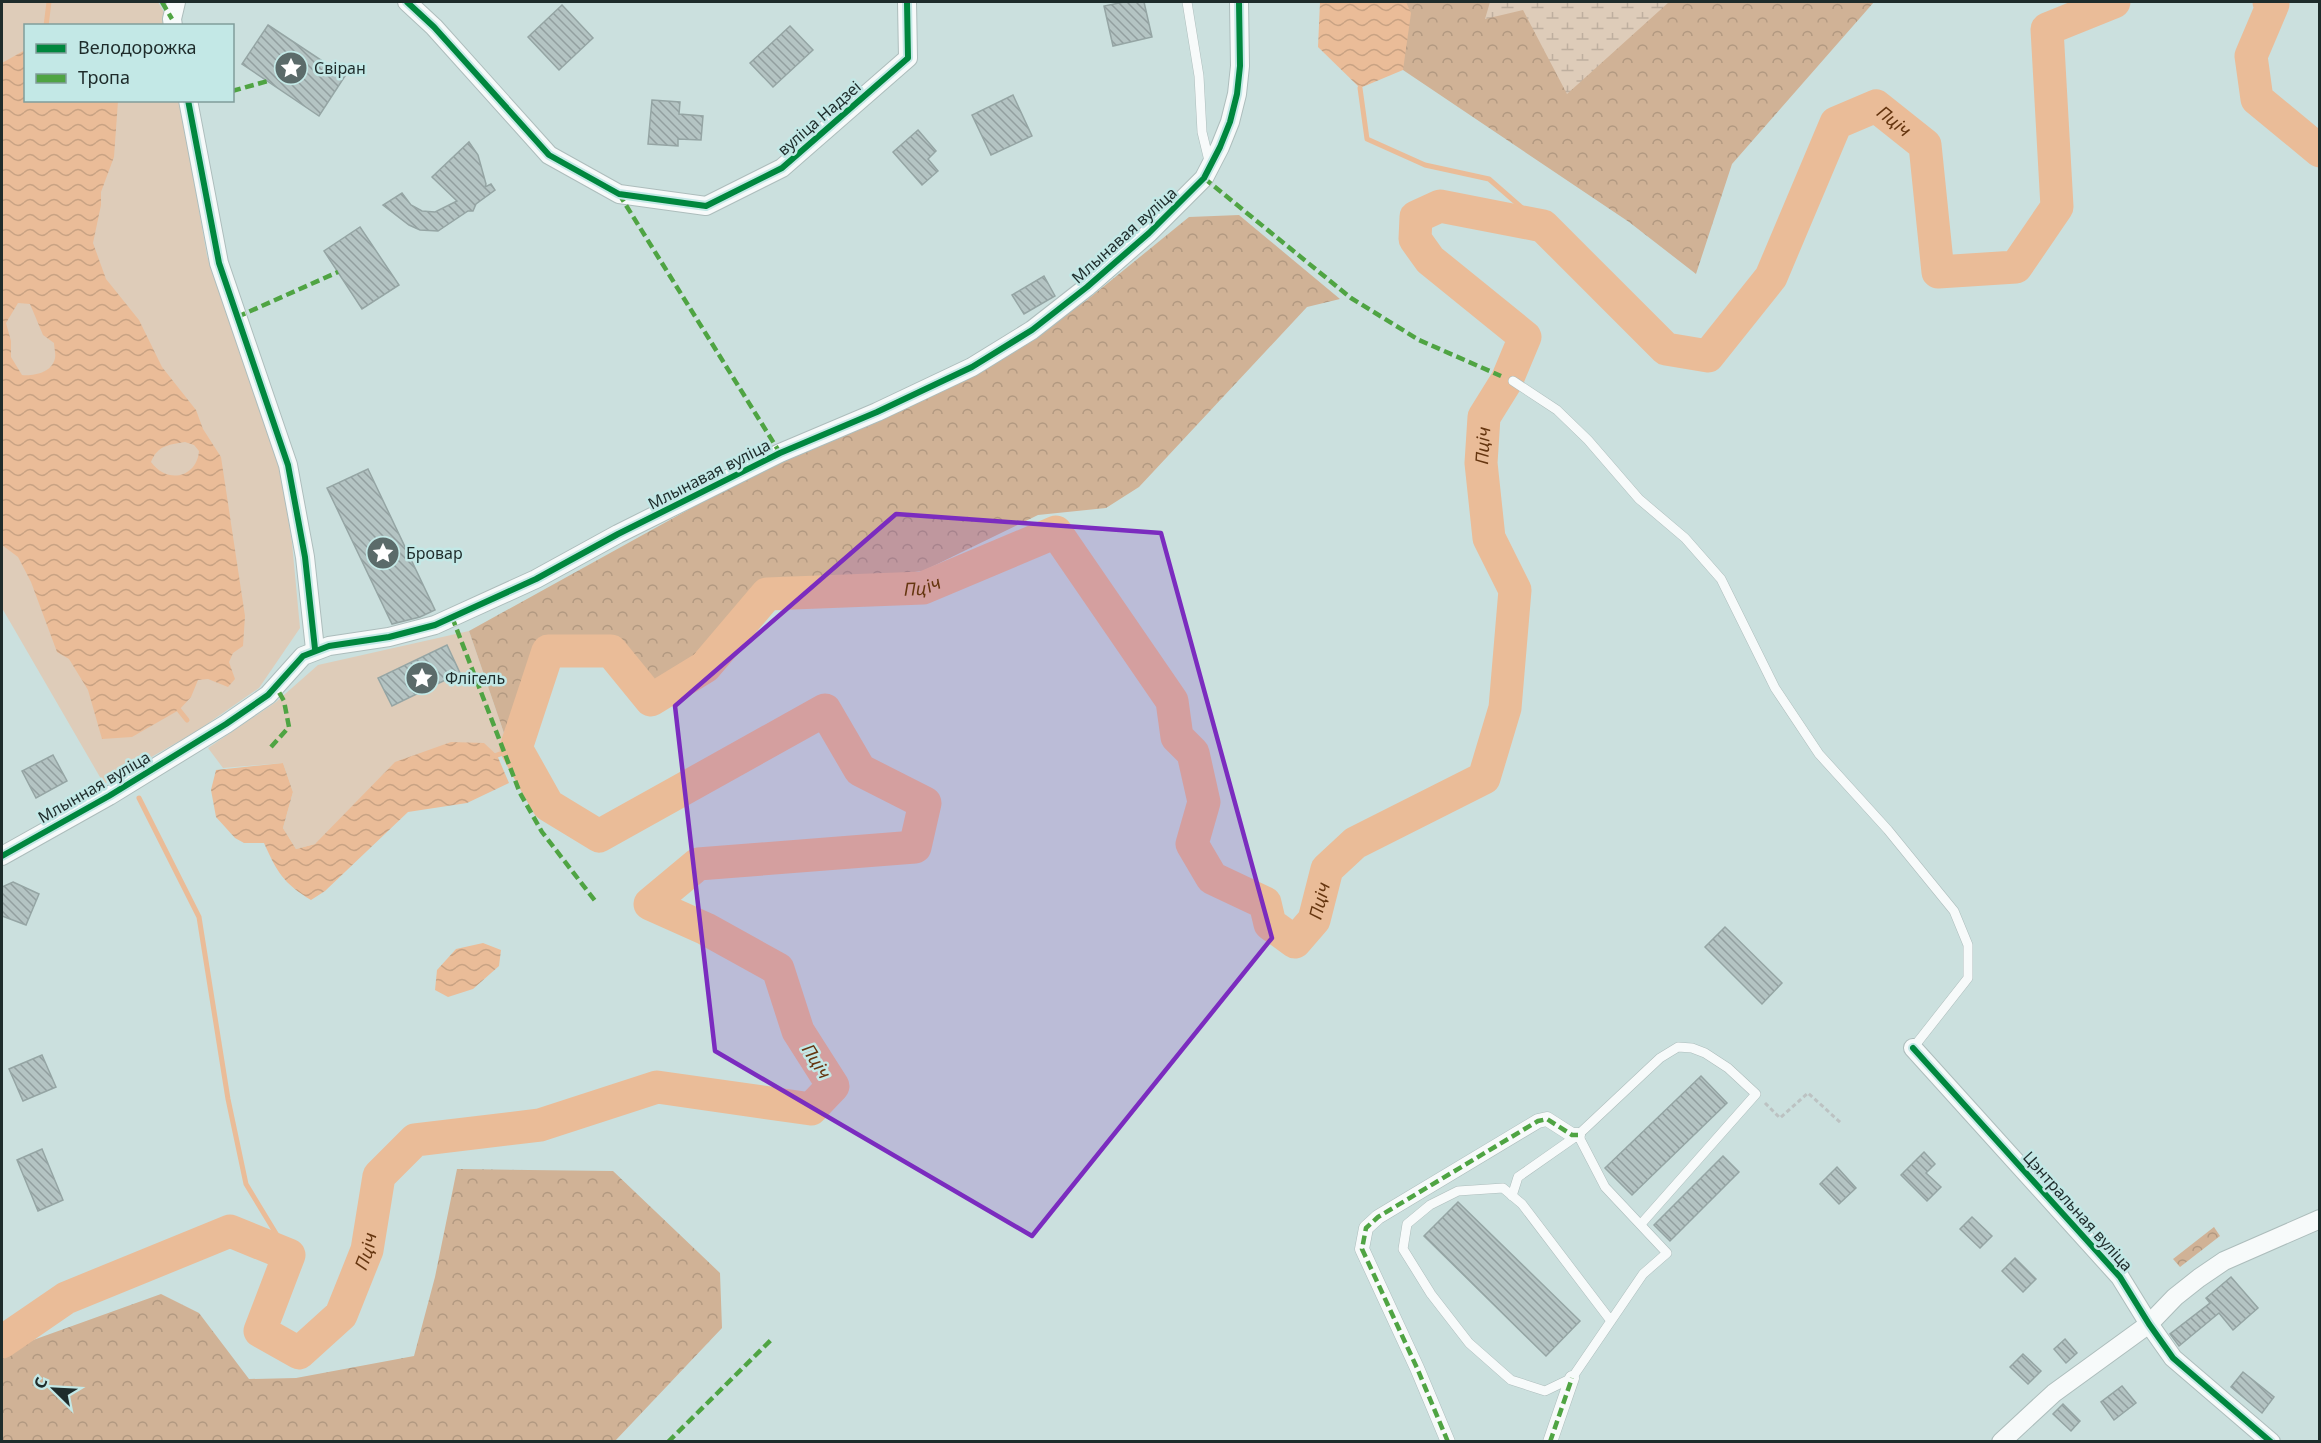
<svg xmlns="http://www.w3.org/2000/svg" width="2321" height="1443" viewBox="0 0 2321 1443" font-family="'Noto Sans',sans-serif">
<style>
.green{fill:#deccb9}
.forest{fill:url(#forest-crowns)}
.wetland{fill:url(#wetland-marsh)}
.water{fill:url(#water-waves);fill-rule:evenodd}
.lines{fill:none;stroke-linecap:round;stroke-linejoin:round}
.stream{stroke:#eabc98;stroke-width:5}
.river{stroke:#eabc98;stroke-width:33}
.building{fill:url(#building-back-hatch);stroke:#95a5a4;stroke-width:1.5}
.service-casing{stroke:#adbdbc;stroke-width:10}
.pedestrian-casing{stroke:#adbdbc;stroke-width:15}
.minor-casing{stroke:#adbdbc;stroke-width:20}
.path{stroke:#bcc2c2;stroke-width:3;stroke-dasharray:4.5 3;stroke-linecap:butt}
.service{stroke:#f7fafa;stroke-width:9}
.pedestrian{stroke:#f7fafa;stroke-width:14}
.minor{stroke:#f7fafa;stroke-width:18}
.quiet{stroke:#4fa443;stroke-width:4.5;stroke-dasharray:9 4.5;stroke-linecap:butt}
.cycleway-casing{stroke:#c3e8e6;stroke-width:10}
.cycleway{stroke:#00873e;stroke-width:6}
.marked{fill:#7b2cbf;fill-opacity:0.2;stroke:#7b2cbf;stroke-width:4.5;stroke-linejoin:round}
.labels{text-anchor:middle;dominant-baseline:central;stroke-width:5;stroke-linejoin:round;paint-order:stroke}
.poi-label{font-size:16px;fill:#1e2c2b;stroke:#c3e8e6;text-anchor:start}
.street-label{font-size:16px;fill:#1e2c2b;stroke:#c3e8e6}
.water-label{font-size:18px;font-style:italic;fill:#663610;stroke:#c3e8e6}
</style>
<defs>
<pattern id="forest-crowns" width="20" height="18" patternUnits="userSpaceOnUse" patternTransform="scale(1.5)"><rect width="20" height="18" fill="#d0b296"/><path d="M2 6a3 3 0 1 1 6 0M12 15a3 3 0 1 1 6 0" fill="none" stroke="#b29981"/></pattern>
<pattern id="wetland-marsh" width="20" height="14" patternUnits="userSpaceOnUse" patternTransform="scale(1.5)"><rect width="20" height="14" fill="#deccb9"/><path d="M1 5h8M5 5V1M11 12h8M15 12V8" fill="none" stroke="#beaf9f"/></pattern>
<pattern id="water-waves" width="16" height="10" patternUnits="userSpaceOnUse" patternTransform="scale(1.5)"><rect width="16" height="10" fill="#eabc98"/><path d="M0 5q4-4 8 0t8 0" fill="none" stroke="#c8a283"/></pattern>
<pattern id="building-back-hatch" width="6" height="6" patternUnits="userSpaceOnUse" patternTransform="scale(1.5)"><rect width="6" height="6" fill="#b4c4c3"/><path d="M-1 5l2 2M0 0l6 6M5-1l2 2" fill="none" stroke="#929f9f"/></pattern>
</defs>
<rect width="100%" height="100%" fill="#cbe0de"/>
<g class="green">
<polygon points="2,2 158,2 165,14 167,25 26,26 26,100 180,101 207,256 279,463 292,543 300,628 259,688 197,731 104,784 2,608"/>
<polygon points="469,631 507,742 497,755 483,743 315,844 296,849 283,828 293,792 283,763 223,768 208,748 276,702 318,665"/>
</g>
<g class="forest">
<polygon points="1403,2 1874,2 1732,164 1696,274 1629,222 1403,70"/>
<polygon points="1239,215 1340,299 1307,307 1139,487 1106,508 1038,515 923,571 764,590 703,663 653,692 619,646 545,647 514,741 507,742 469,631 780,459 970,376 1087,300 1189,217"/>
<polygon points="457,1169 613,1171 720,1273 722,1328 615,1441 2,1441 2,1355 11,1348 161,1294 199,1313 249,1379 296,1378 414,1356 435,1277"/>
<polygon points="2214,1227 2220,1236 2180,1267 2173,1259"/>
</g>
<polygon class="wetland" points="1490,2 1669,2 1567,94 1523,10 1485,19"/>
<g class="water">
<polygon points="1320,2 1406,2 1411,13 1403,70 1360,88 1318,47"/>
<path d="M 25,50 L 26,100 L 118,101 L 114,157 L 101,192 L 101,205 L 93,243 L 106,279 L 139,320 L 162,367 L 196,410 L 203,429 L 221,457 L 245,616 L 243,646 L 233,653 L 229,662 L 235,679 L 228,687 L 208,679 L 198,680 L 191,697 L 179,710 L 132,737 L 102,739 L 88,690 L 69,659 L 57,652 L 31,582 L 18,557 L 2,545 L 2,63 ZM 18,303 L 30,304 L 43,335 L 54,343 C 54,347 56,354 55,358 C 52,373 34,376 22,375 L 11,357 L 11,341 L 6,323 ZM 185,442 L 194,445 L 199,451 C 197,477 168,485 151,462 C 158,445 168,445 185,442 Z"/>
<path d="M 451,742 L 484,743 L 497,755 L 509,783 L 467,803 L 408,812 L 325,891 L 311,900 C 283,883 277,872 264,843 L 244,843 L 235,838 L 216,817 L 211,790 L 216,770 L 283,763 L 293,792 L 283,828 L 296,849 L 315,844 L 395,762 Z"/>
<polygon points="483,943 501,950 499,966 473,989 448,997 435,990 437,970 456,949"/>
</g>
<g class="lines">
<g class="stream">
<polyline points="46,26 49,2"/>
<polyline points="1360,88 1367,139 1425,165 1489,179 1543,226"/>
<polyline points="179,710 187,720"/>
<polyline points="492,757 516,748"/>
<polyline points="139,798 199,917 228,1099 246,1184 289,1255"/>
</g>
<g class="river">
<polyline points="2269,2 2273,4 2251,56 2257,99 2320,151"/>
<path id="s1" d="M 2,1342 L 66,1298 L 230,1231 L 289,1255 L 260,1331 L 299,1353 L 341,1315 L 367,1250 L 379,1176 L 415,1140 L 540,1125 L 657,1087 L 811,1109 L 833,1086 L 798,1031 L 778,969 L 706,929 L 650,904 L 698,864 L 915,847 L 925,803 L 860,770 L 825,710 L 599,836 L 548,805 L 516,748 L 548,651 L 611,651 L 651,700 L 705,667 L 767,594 L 923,588 L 1056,532 L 1172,701 L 1177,737 L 1193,753 L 1204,802 L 1192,844 L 1212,878 L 1265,903 L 1270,924 L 1295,942 L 1314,920 L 1327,869 L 1355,843 L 1484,778 L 1505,708 L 1515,590 L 1489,538 L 1481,463 L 1484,417 L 1507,380 L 1525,337 L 1430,260 L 1415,239 L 1416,217 L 1440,206 L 1543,226 L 1666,349 L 1708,356 L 1771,277 L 1836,123 L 1876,106 L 1925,145 L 1938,272 L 2016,267 L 2057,207 L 2047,29 L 2114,2"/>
</g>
</g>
<g class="building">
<polygon points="1124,2 1144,2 1152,37 1113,46 1104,6"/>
<polygon points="562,5 593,38 559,70 528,37"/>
<polygon points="268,25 345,76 319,116 242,64"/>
<polygon points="790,26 813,50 773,87 750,63"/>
<polygon points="1013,95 1032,136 991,155 972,115"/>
<polygon points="652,100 680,102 679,114 703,116 701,140 678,139 678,146 648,144"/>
<polygon points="918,130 936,151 928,159 938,171 922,185 893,152"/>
<polygon points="469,142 478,155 486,184 485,187 491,184 495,190 476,204 473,211 468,211 438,231 420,230 409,225 383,205 402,193 411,205 422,211 435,212 457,201 432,177"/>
<polygon points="360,227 399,285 362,309 324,251"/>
<polygon points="1044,276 1055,296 1024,314 1012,295"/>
<polygon points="368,469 435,610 420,617 392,624 327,488"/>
<polygon points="447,645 460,673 392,706 378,678"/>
<polygon points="53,755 67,781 36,798 22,771"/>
<polygon points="13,882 39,894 26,925 2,916 2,887"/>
<polygon points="1725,927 1782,983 1762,1004 1705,947"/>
<polygon points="42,1055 56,1087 23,1101 9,1069"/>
<polygon points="1701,1076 1727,1103 1632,1195 1605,1168"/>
<polygon points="42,1149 63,1200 38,1211 17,1160"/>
<polygon points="1924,1152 1935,1164 1926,1173 1941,1187 1927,1201 1901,1175"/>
<polygon points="1723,1156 1739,1172 1670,1241 1654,1225"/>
<polygon points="1837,1167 1856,1188 1839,1204 1820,1184"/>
<polygon points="1458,1202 1580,1321 1546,1356 1424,1236"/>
<polygon points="1972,1217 1992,1236 1980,1248 1960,1229"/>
<polygon points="2015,1258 2036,1279 2023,1292 2002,1271"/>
<polygon points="2231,1277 2258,1308 2233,1330 2219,1313 2179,1346 2170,1334 2210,1303 2206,1298"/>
<polygon points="2065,1339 2077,1353 2066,1363 2054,1349"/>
<polygon points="2023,1354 2041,1371 2028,1384 2010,1367"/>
<polygon points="2243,1372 2274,1397 2262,1413 2231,1387"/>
<polygon points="2122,1386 2136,1403 2114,1420 2101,1402"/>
<polygon points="2063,1404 2080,1421 2071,1431 2053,1414"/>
</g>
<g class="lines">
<g class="service-casing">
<g id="service">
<polyline points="1187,2 1199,76 1202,132 1210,165"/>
<polyline points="1513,381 1557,410 1588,440 1639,499 1685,538 1721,579 1775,688 1819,754 1888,830 1954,911 1968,945 1968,978 1913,1048"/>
<polyline points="1578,1135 1605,1187 1667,1253 1643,1274 1572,1378 1545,1391 1511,1380 1469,1343 1431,1294 1403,1249 1407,1224 1430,1205 1458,1191 1503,1188 1522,1204 1611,1321"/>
<polyline points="1512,1196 1518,1177 1578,1135 1660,1058 1678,1047 1692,1048 1705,1053 1728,1068 1756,1094 1641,1224"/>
</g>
</g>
<g class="pedestrian-casing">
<g id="pedestrian">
<polyline points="1448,1442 1417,1368 1362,1249 1366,1228 1378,1217 1538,1121 1547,1119 1572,1135 1578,1135"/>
<polyline points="1550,1442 1572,1378"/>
</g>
</g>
<g class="minor-casing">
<g id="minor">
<polyline points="407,2 434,27 549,155 619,194 706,206 782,168 908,58 907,2"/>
<polyline points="173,26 172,19 176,2"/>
<polyline points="188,100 219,263 288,465 305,557 315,649"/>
<polyline points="2,856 109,796 226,724 268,695 303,656 329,646 389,637 435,625 536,579 618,534 780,453 877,412 972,367 1032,330 1087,287 1149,233 1204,178 1220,147 1230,122 1237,94 1240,66 1239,2"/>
<polyline points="1913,1048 2120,1277 2149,1324 2173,1358 2271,1442"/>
<polyline points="2001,1442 2054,1393 2149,1324 2175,1297 2199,1278 2224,1261 2320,1219"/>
</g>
</g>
<polyline class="path" points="1765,1103 1780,1118 1808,1093 1841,1123"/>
<use href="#service" class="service"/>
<use href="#pedestrian" class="pedestrian"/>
<use href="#minor" class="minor"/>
<g class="quiet">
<polyline points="162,2 172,19"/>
<polyline points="232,91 268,81"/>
<polyline points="1204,178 1351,298 1419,340 1501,376"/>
<polyline points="619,194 780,453"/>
<polyline points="237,317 338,272"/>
<polyline points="452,617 520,793 542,832 596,902"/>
<polyline points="271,747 289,727 284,701 276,687"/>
<polyline points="668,1442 771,1340"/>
<polyline points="1448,1442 1417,1368 1362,1249 1366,1228 1378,1217 1538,1121 1547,1119 1572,1135 1578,1135"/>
<polyline points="1550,1442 1572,1378"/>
</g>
<g class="cycleway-casing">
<g id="cycleway">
<polyline points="407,2 434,27 549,155 619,194 706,206 782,168 908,58 907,2"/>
<polyline points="188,100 219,263 288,465 305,557 315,649"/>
<polyline points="2,856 109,796 226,724 268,695 303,656 329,646 389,637 435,625 536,579 618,534 780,453 877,412 972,367 1032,330 1087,287 1149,233 1204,178 1220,147 1230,122 1237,94 1240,66 1239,2"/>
<polyline points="1913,1048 2120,1277 2149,1324 2173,1358 2271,1442"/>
</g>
</g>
<use href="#cycleway" class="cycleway"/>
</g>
<path class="marked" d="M 896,514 L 1161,533 L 1272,938 L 1032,1236 L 715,1051 L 675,706 Z"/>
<defs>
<g id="sight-disc" transform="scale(1.725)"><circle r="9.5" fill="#5b6b6a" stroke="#c3e8e6"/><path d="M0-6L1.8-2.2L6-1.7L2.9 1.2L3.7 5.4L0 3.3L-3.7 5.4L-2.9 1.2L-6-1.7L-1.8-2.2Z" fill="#fff"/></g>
</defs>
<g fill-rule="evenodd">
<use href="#sight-disc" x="291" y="68"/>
<use href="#sight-disc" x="383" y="553"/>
<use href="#sight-disc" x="422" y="678"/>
</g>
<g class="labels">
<g class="poi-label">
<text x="314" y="68">Свіран</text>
<text x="406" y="553">Бровар</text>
<text x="445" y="678">Флігель</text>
</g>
<g class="street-label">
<text transform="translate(819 118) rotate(-41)">вуліца Надзеі</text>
<text transform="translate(1124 235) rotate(-42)">Млынавая вуліца</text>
<text transform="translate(709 474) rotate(-27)">Млынавая вуліца</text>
<text transform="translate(94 787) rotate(-30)">Млынная вуліца</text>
<text transform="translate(2078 1211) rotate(48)">Цэнтральная вуліца</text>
</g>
<g class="water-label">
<text stroke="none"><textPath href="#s1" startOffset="5034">Пціч</textPath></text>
<text stroke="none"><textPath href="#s1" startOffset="4062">Пціч</textPath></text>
<text stroke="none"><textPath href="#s1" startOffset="2802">Пціч</textPath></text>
<text stroke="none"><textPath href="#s1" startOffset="3504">Пціч</textPath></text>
<text transform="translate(817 1061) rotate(58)">Пціч</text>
<text stroke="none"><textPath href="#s1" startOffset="570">Пціч</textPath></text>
</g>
</g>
<rect width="2321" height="1443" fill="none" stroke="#1e2c2b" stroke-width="6"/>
<rect x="24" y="24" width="210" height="78" fill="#c3e8e6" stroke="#819d9b" stroke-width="1.5"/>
<rect x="36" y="44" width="30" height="9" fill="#00873e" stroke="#819d9b" stroke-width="1.5"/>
<text x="78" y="54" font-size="18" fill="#1e2c2b">Велодорожка</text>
<rect x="36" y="74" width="30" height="9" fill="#4fa443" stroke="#819d9b" stroke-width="1.5"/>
<text x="78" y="84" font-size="18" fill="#1e2c2b">Тропа</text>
<g transform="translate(54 1389) rotate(294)" stroke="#c3e8e6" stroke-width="4.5" paint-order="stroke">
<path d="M0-4.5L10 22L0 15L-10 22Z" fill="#1e2c2b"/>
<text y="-9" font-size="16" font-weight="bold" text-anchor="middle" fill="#1e2c2b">С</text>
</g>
</svg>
